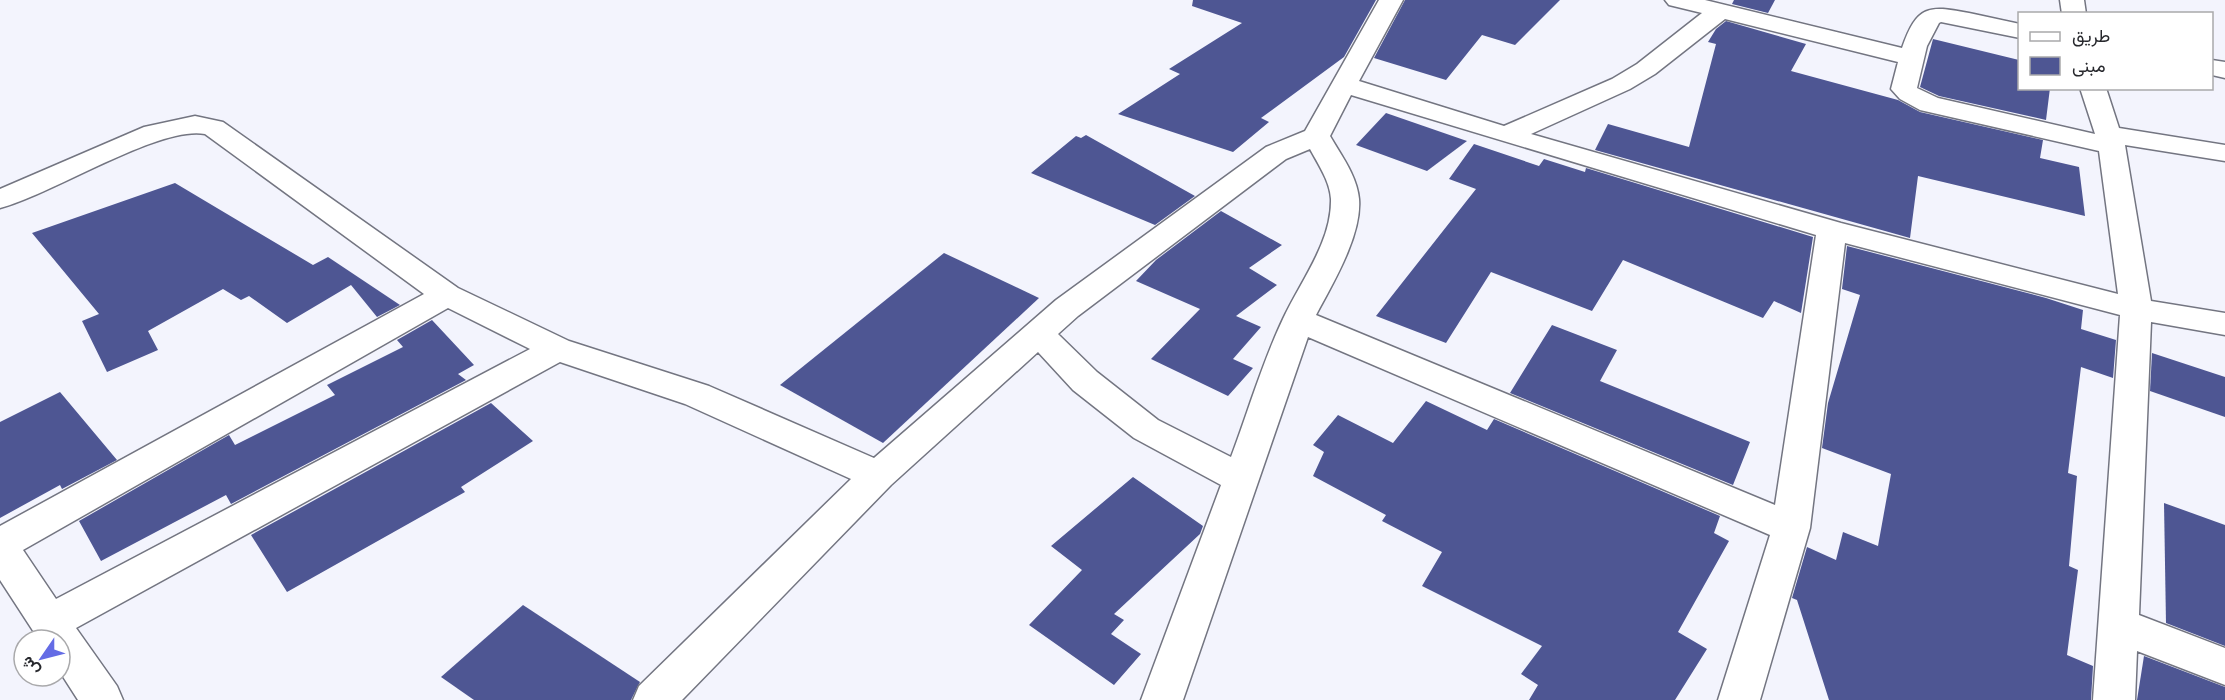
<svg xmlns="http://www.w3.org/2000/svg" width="2225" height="700" viewBox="0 0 2225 700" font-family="Commissioner,Vazirmatn,sans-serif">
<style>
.building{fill:#4e5693}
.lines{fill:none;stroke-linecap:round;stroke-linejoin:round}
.minor-casing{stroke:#737581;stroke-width:3}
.minor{fill:#fff;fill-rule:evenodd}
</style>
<rect width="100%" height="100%" fill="#f3f4fd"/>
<g class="building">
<polygon points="1193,0 1376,0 1344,57 1261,118 1269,122 1233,152 1118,114 1180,74 1169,69 1242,23 1192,6"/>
<polygon points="1405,0 1560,0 1515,45 1482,35 1446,80 1374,58"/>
<polygon points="1734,0 1775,0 1768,13 1732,4"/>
<polygon points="1726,21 1806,44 1791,71 1898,100 1920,112 2043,140 2040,158 2079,167 2085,216 1918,176 1910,238 1595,150 1608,124 1689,147 1716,44 1708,42 1716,29"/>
<polygon points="1933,39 2019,60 2019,88 2050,88 2046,120 1939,96 1920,87"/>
<polygon points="1386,113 1467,141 1427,171 1356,145"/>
<polygon points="1086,135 1195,196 1155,225 1031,173 1076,136 1081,138"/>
<polygon points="1474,144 1539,166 1544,159 1585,172 1586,168 1813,237 1801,313 1774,301 1763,318 1623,260 1592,311 1491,272 1446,343 1376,316 1476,189 1449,179"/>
<polygon points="175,183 313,265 328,257 400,305 377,317 351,285 287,323 249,296 241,300 223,289 148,331 158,350 107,372 82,321 99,314 32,233"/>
<polygon points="1221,211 1282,245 1249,268 1277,285 1236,316 1261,327 1233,359 1253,368 1228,396 1151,359 1200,309 1136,281 1156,260"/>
<polygon points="1847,246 2046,298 2083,310 2081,329 2116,340 2113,378 2081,367 2068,473 2077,476 2069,566 2078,570 2067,655 2093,666 2091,700 1829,700 1797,600 1792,598 1807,547 1836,560 1843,532 1878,546 1891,474 1822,448 1828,403 1860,295 1842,289"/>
<polygon points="944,253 1039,298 883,443 780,385"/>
<polygon points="432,320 474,365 458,374 466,380 231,504 226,495 101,561 79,521 229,435 235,445 335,395 327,385 403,347 397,340"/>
<polygon points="1552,325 1617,350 1600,381 1750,442 1733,485 1510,393"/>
<polygon points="2152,353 2225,377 2225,417 2150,391"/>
<polygon points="60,392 117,460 62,489 60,485 0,518 0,422"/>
<polygon points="1426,401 1487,430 1494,419 1720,516 1714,533 1729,541 1678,632 1707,649 1675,700 1529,700 1538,685 1521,674 1542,646 1422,586 1442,552 1382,521 1386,515 1313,476 1324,452 1313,445 1338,415 1393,443"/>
<polygon points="491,403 533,441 461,487 465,492 287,592 251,535"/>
<polygon points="1133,477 1203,526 1200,534 1114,614 1124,620 1111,634 1141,654 1114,685 1029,625 1082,570 1051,546"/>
<polygon points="2164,503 2225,525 2225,646 2166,623"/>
<polygon points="523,605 640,682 631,700 474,700 441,677"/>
<polygon points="2144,656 2225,687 2225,700 2137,700"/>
</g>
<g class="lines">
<g class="minor-casing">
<g id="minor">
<path d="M 1379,0 L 1403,0 L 1359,81 L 1504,126 L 1612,79 L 1637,64 L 1702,13 L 1669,5 L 1665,0 L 1705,0 L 1902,48 C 1917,5 1928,5 1969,13 C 1986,17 2003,20 2020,24 L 2020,38 L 1941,22 L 1939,23 L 1927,46 L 1917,88 L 1938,98 L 2095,134 L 2080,88 L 2106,88 L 2119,128 L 2225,145 L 2225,161 L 2125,145 L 2151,301 L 2225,313 L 2225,335 L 2151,322 L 2139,615 L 2225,648 L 2225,685 L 2137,651 L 2135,700 L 2093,700 L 2120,315 L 1845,243 L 1810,528 L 1760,700 L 1718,700 L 1770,535 L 1308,337 L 1183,700 L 1141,700 L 1221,485 L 1134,438 L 1073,390 L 1038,352 L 891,485 L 682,700 L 633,700 L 639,686 L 851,479 L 685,404 L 560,362 L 76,628 L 117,686 L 123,700 L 78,700 L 60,672 L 60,640 L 39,640 L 0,580 L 0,526 L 424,294 L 205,134 C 160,125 51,195 0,208 L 0,189 L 144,127 L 195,116 L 223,122 L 458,288 L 569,341 L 709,386 L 874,458 L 1056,300 L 1266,147 L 1305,131 ZM 1725,19 L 1898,62 L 1891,89 L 1900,99 L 1920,110 L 2099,151 L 2118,294 L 1841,223 L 1531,134 L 1630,89 L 1655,74 ZM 1351,95 L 1816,235 L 1775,505 L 1316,315 C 1333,283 1362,235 1359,199 C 1357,176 1341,155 1330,136 ZM 1310,149 C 1318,164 1330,181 1331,199 C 1332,242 1300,282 1283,319 C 1262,363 1248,412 1231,457 L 1158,420 L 1097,372 L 1058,334 L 1078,316 L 1286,159 ZM 448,308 L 530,349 L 56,599 L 23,550 Z"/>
<polygon points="2060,0 2084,0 2086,14 2062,14"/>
<polygon points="2212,60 2225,62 2225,78 2212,75"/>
</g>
</g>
<use href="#minor" class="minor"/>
</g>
<rect x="2018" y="12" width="195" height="78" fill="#ffffff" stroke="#a9a9ab" stroke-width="1.5"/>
<rect x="2030" y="32" width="30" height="9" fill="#ffffff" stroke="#a9a9ab" stroke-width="1.5"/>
<text x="2072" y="42" font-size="18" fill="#27282d">طريق</text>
<rect x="2030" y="57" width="30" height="18" fill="#4e5693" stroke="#a9a9ab" stroke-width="1.5"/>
<text x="2072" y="72" font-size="18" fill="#27282d">مبنى</text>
<g transform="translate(42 658) rotate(235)"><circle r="28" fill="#ffffff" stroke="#a9a9ab" stroke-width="1.5"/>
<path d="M0-4.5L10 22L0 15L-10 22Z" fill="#646ce5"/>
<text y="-9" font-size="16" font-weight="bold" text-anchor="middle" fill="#27282d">ش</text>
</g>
</svg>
